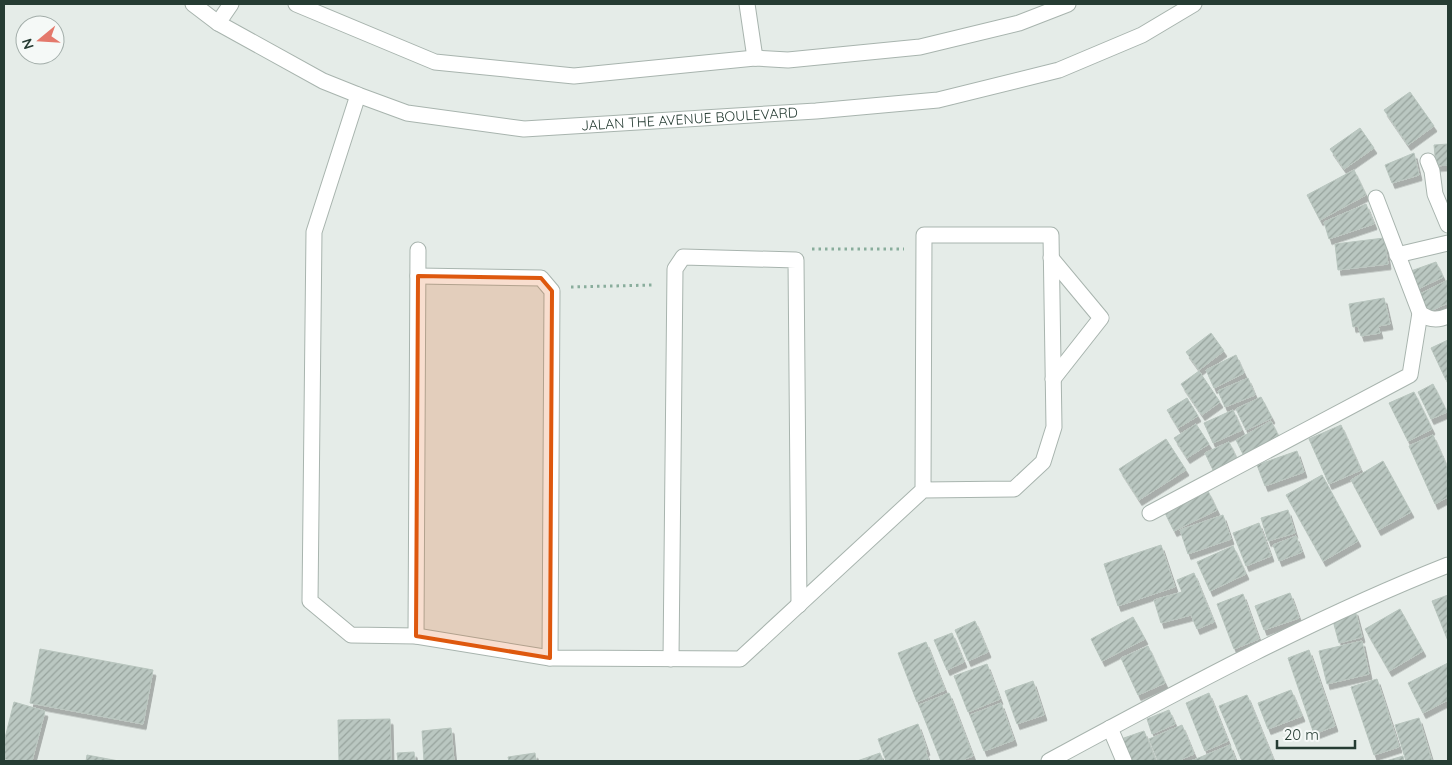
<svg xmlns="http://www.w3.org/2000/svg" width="1452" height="765" viewBox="0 0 1452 765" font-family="Quicksand,sans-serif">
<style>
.building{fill:url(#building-hatch);stroke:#b8c5be;filter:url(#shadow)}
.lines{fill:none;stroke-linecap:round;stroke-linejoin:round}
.street-casing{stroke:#a8b4ae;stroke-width:17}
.path{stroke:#89ad9c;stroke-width:3;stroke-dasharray:2.5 4;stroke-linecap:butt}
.street{stroke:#fff;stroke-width:15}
.marked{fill:#de580e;fill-opacity:0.2;stroke:#de580e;stroke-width:4;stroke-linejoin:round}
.labels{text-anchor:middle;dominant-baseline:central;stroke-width:5;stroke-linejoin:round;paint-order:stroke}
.street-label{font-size:14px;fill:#263c33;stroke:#f5f9f7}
</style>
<defs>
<pattern id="building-hatch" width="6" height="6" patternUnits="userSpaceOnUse" patternTransform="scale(1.25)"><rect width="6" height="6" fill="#bac7c1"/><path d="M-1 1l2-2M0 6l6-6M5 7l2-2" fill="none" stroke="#97a39d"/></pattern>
<filter id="shadow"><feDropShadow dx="3" dy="5.5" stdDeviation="0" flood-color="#0004"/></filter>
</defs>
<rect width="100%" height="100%" fill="#e5ece8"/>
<g class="building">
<polygon points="1410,92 1434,126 1408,145 1384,110"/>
<polygon points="1360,128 1374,148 1344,169 1330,149"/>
<polygon points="1448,144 1448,165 1436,166 1434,145"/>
<polygon points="1414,153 1419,175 1392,183 1385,165"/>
<polygon points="1354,170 1366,195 1320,220 1307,195"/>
<polygon points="1366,204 1374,224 1329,239 1324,222"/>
<polygon points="1384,238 1388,264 1338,270 1335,244"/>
<polygon points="1436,262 1443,277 1418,289 1411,271"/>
<polygon points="1448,280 1448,303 1428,312 1420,294"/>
<polygon points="1384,298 1390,324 1378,326 1380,333 1361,336 1358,326 1353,327 1349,304"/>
<polygon points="1211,333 1224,351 1199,370 1186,352"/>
<polygon points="1448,340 1448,379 1446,380 1431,348"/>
<polygon points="1236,355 1244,373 1214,388 1206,370"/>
<polygon points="1199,371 1220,402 1202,415 1181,384"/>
<polygon points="1248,378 1255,395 1225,407 1218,391"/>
<polygon points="1433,384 1447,412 1431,419 1418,392"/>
<polygon points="1414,392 1432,429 1408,441 1389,403"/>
<polygon points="1261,397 1272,418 1246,430 1236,409"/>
<polygon points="1187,398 1198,416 1178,428 1167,410"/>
<polygon points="1233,410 1242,430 1213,443 1204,423"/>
<polygon points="1271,421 1279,437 1244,456 1236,440"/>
<polygon points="1196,424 1209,444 1187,458 1174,438"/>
<polygon points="1341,425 1361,470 1329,484 1309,439"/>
<polygon points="1433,435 1448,469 1448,497 1435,504 1409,446"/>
<polygon points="1166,439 1186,470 1139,500 1119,469"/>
<polygon points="1229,442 1237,459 1213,470 1205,453"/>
<polygon points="1297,451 1304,472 1265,486 1257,465"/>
<polygon points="1383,461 1411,512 1378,530 1351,480"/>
<polygon points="1322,475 1358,541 1323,561 1286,495"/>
<polygon points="1208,491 1217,510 1174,531 1165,513"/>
<polygon points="1288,510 1295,533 1268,541 1261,518"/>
<polygon points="1223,515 1231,539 1188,554 1180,530"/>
<polygon points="1259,523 1271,556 1246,566 1233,533"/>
<polygon points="1296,536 1302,552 1279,561 1273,545"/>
<polygon points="1161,545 1175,587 1118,606 1104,564"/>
<polygon points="1233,546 1246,574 1210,591 1197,562"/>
<polygon points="1194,573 1214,622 1197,629 1191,615 1161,623 1154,600 1182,592 1177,580"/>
<polygon points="1290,593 1299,618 1264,630 1255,606"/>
<polygon points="1243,594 1259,639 1234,649 1217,604"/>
<polygon points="1448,595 1448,641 1432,601"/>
<polygon points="1400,609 1423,651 1389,671 1365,629"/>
<polygon points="1355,610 1362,637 1339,643 1332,617"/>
<polygon points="1133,617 1145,639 1102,661 1091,639"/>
<polygon points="975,621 988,652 968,661 955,630"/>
<polygon points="952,633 964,662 947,670 934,640"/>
<polygon points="1362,641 1369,674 1327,684 1319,651"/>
<polygon points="926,642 945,690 917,702 898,653"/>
<polygon points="1148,646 1165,683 1138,695 1121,658"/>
<polygon points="40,649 153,670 143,724 30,703"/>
<polygon points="1309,650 1335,726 1314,734 1288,658"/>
<polygon points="1448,663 1448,700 1423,713 1408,683"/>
<polygon points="987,664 1000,699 968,712 954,676"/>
<polygon points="1377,679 1399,747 1374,755 1351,687"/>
<polygon points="1033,681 1044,715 1017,724 1005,691"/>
<polygon points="1291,690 1302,716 1268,729 1258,703"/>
<polygon points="949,693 973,756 960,761 941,761 919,705"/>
<polygon points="1209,693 1228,741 1205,751 1186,703"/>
<polygon points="1247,695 1274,761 1242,761 1219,706"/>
<polygon points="14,702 45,711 32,761 14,761 4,759 4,742"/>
<polygon points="1001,703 1014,740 984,751 970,715"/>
<polygon points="1169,710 1175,724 1152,734 1147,719"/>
<polygon points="1419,718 1432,761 1406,761 1395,725"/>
<polygon points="390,719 391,761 339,761 338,720"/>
<polygon points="918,724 927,750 925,750 929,761 901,761 900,760 886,761 878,739"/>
<polygon points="1182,725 1194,754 1177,761 1158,761 1149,739"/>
<polygon points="451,728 454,761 424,761 422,731"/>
<polygon points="1144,731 1156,761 1129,761 1121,739"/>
<polygon points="1230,745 1236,761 1191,761"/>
<polygon points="414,752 415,761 398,761 397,753"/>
<polygon points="535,753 536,761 509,761 508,757"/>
<polygon points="880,753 883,761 857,761"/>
<polygon points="87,755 119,761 86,761"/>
<polygon points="1403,756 1404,761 1386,761"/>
</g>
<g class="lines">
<g class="street-casing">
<g id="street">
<path id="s1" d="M 193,4 L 218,23 L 323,81 L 358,95 L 407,113 L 524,129 L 816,111 L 938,100 L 1059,70 L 1142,35 L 1194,4"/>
<polyline points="296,4 435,62 574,76 755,58 788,60 920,47 1019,23 1068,4"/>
<polyline points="747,4 755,58"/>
<polyline points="218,23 231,4"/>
<polyline points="358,95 314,232 310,601 351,635 416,636 550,658 740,659 923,490 1014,489 1043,462 1054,427 1051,235 924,235 923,490"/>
<polyline points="1428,161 1432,171 1435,194 1448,225"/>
<path d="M 1376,198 L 1420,313 C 1429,320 1437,321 1448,316"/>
<polyline points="1397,255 1448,243"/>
<polyline points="1051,258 1101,318 1053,379"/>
<polyline points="418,276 541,278 552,291 550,658"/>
<polyline points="1150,513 1410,375 1420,313"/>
<polyline points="416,636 418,250"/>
<polyline points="671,659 675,269 683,257 796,260 799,605"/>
<polyline points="1110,728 1124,761"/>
<path d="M 1049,761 C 1179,691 1311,619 1448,565"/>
</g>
</g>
<g class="path">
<polyline points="812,249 904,249"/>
<polyline points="571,287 654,285"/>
</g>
<use href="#street" class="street"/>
</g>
<path class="marked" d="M 418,276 L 541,278 L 552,291 L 550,658 L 416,636 Z"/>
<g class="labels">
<g class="street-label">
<text stroke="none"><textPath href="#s1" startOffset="525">JALAN THE AVENUE BOULEVARD</textPath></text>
</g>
</g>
<rect width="1452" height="765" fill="none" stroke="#263c33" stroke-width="10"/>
<g transform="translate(40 40) rotate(252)"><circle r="24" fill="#f5f9f7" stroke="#a2ada9"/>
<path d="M0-4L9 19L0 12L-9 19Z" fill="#e4796c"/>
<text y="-8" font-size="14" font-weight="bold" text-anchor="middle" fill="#263c33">N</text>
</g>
<path d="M1277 740v8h78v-8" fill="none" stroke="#263c33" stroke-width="2.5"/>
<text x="1284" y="740" font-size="15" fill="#263c33" stroke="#f5f9f7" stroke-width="4" paint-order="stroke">20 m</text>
</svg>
